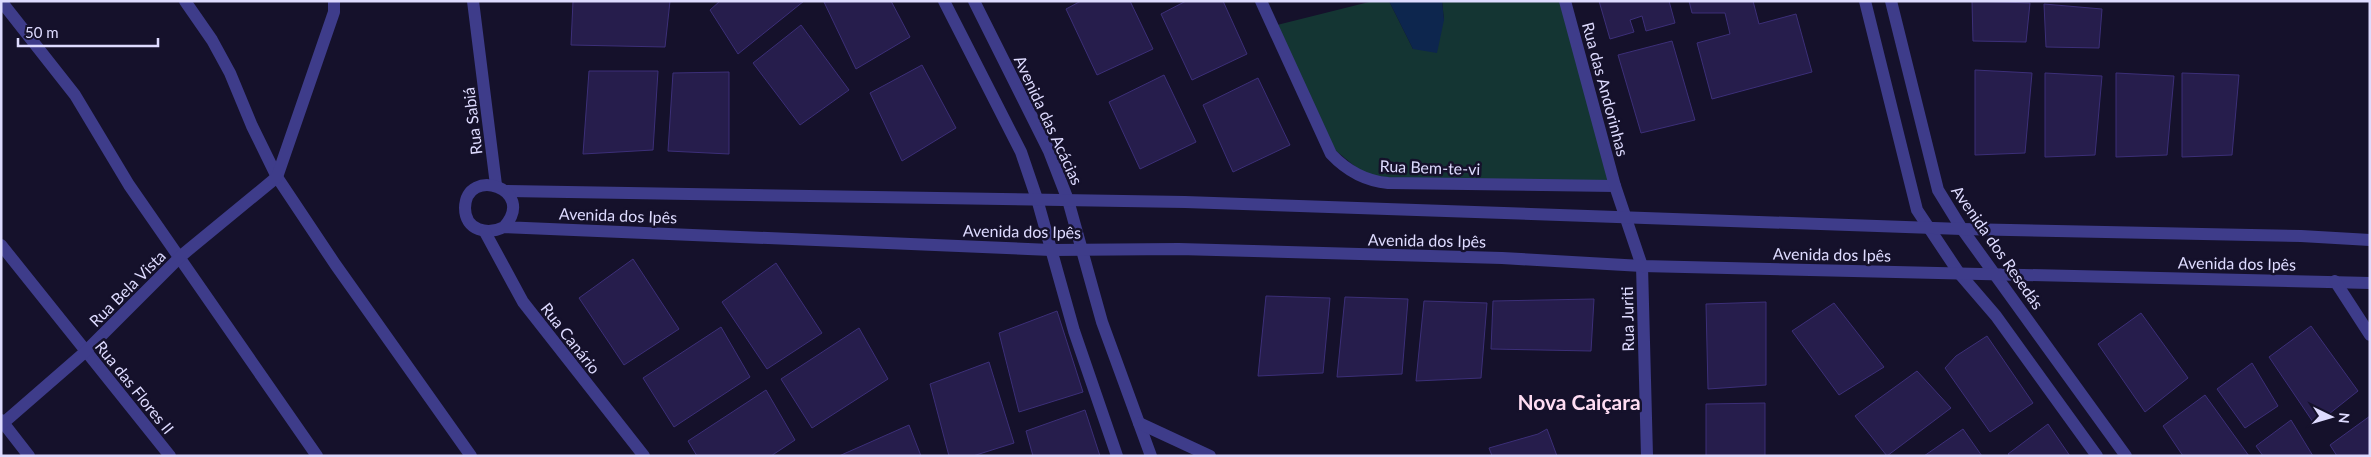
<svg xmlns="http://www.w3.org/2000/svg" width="2371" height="457" viewBox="0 0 2371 457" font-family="Lato,sans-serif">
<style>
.green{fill:#143533}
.water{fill:#0d264e}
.building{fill:#261d4c;stroke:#3c2f78}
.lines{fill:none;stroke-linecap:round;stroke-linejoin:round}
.street{stroke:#3e3c8a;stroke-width:12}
.labels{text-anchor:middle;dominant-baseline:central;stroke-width:5;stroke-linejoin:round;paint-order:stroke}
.street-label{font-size:16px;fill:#dedbff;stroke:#15112b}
.district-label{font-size:21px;font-weight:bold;fill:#ffddf3;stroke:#15112b}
</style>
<rect width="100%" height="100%" fill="#15112b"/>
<polygon class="green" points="1373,1 1389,1 1413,49 1444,20 1442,1 1568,1 1614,185 1390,180 1363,173 1335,150 1277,25"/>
<polygon class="water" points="1389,1 1442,1 1444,20 1437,53 1413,49"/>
<g class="building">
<polygon points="573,1 670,1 665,47 571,45"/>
<polygon points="720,1 804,1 738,54 710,10"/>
<polygon points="891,1 910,37 856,69 824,2"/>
<polygon points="1081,1 1130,1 1153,49 1097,75 1066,9"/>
<polygon points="1186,1 1223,1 1247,54 1192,80 1161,14"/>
<polygon points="1599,1 1669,1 1675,23 1646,31 1642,16 1630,20 1634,32 1610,39"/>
<polygon points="1689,1 1753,1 1759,24 1796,14 1812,72 1712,99 1697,43 1730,34 1725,13 1692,13"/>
<polygon points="1972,1 2030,3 2026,42 1973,41"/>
<polygon points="2044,4 2102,9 2099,48 2046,47"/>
<polygon points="801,25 849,90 800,125 753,63"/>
<polygon points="1672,41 1695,120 1641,133 1618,55"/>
<polygon points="922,65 956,128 902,161 870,93"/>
<polygon points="1975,70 2032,73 2025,153 1975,155"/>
<polygon points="589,71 658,71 653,150 583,154"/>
<polygon points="729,72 729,154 668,151 673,73"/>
<polygon points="2045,73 2102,76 2095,155 2045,157"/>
<polygon points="2116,73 2174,76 2167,155 2116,157"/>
<polygon points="2182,73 2239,75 2232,155 2182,157"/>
<polygon points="1164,75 1196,142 1140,169 1109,102"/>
<polygon points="1258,78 1290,145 1233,172 1203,105"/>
<polygon points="633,259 679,329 624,365 579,298"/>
<polygon points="776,263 822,333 767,369 722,302"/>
<polygon points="1266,296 1330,298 1323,373 1258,376"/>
<polygon points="1345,297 1408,299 1402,374 1337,377"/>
<polygon points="1594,299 1591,351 1491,349 1493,301"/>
<polygon points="1424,301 1487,303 1481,378 1416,381"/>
<polygon points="1766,302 1766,385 1708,389 1706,304"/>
<polygon points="1834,303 1884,367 1839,395 1792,331"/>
<polygon points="1057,311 1083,392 1019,412 999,333"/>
<polygon points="2141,313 2188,378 2145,412 2098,344"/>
<polygon points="2311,326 2358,391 2315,425 2269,357"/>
<polygon points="721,327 750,377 674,427 643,378"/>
<polygon points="859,328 888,379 812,428 781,379"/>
<polygon points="1987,336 2033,403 1990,432 1945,368 1956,356"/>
<polygon points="989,362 1014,443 973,456 949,456 930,384"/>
<polygon points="2252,363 2278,406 2245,428 2217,389"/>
<polygon points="1917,371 1951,408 1887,456 1855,416"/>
<polygon points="766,390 795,440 771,456 697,456 688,441"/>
<polygon points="2205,395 2249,456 2183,456 2163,426"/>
<polygon points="1765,403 1765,456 1706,456 1706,404"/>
<polygon points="1085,410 1100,456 1033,456 1026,431"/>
<polygon points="2370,416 2370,456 2337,456 2330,445"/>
<polygon points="2291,420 2313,456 2263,456 2256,446"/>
<polygon points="2048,424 2070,456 2010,456 2008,454"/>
<polygon points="909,425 921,456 839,456"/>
<polygon points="1547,429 1557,456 1492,456 1489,448 1538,434"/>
<polygon points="1963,429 1982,456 1924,456"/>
</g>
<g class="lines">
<g class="street">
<polyline points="1,1 75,95 129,185 317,456"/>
<polyline points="185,1 212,40 230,73 252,126 277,177 335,264 471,456"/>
<polyline points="473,1 496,185"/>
<polyline points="944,1 1021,152 1037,199 1074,331 1117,456"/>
<polyline points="974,1 1049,151 1068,200 1102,322 1151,456"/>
<path d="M 1261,1 L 1331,154 C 1347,171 1365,181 1388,183 L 1615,186"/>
<polyline points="1565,1 1615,186 1642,266 1647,456"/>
<polyline points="1865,1 1917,210 1959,273 1996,316 2097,456"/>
<polyline points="1891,1 1938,190 1962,229 2126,456"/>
<polyline points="506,191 1185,202 1962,229 2301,236 2370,240"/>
<path d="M 504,227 C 538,189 466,165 465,208 C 465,231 488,235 504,227 L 1051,250 L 1179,249 L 1502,258 L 1642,266 L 2370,283"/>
<polyline points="485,232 523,302 644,456"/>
<polyline points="1,245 170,456"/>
<polyline points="2335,281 2370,335"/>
<polyline points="1,420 29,456"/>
<polyline points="1139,423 1210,456"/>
<polyline points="1,425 85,352 181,256 277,177 334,12 334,1"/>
</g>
</g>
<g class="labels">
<g class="street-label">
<text transform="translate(1606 89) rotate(75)">Rua das Andorinhas</text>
<text transform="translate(1049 120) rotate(65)">Avenida das Acácias</text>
<text transform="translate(472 121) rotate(-97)">Rua Sabiá</text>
<text transform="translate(1430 167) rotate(2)">Rua Bem-te-vi</text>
<text transform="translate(618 215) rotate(2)">Avenida dos Ipês</text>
<text transform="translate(1022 231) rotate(1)">Avenida dos Ipês</text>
<text transform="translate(1427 240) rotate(1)">Avenida dos Ipês</text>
<text transform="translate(1998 247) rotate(55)">Avenida dos Resedás</text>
<text transform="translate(1832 254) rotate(1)">Avenida dos Ipês</text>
<text transform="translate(2237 263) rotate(1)">Avenida dos Ipês</text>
<text transform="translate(127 288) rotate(-45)">Rua Bela Vista</text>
<text transform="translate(1627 319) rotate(-91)">Rua Juriti</text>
<text transform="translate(571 338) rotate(52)">Rua Canário</text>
<text transform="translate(135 387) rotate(51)">Rua das Flores II</text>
</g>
<g class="district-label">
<text x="1579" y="401">Nova Caiçara</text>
</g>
</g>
<rect width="2371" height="457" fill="none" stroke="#dedbff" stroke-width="5"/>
<g transform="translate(2331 417) rotate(95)" stroke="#15112b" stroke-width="4" paint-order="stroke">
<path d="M0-4L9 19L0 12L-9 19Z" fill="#dedbff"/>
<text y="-8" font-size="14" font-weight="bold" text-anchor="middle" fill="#dedbff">N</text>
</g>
<path d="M18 38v8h140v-8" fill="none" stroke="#dedbff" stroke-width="2.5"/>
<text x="25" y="38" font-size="15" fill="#dedbff" stroke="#15112b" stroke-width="4" paint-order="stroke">50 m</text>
</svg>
